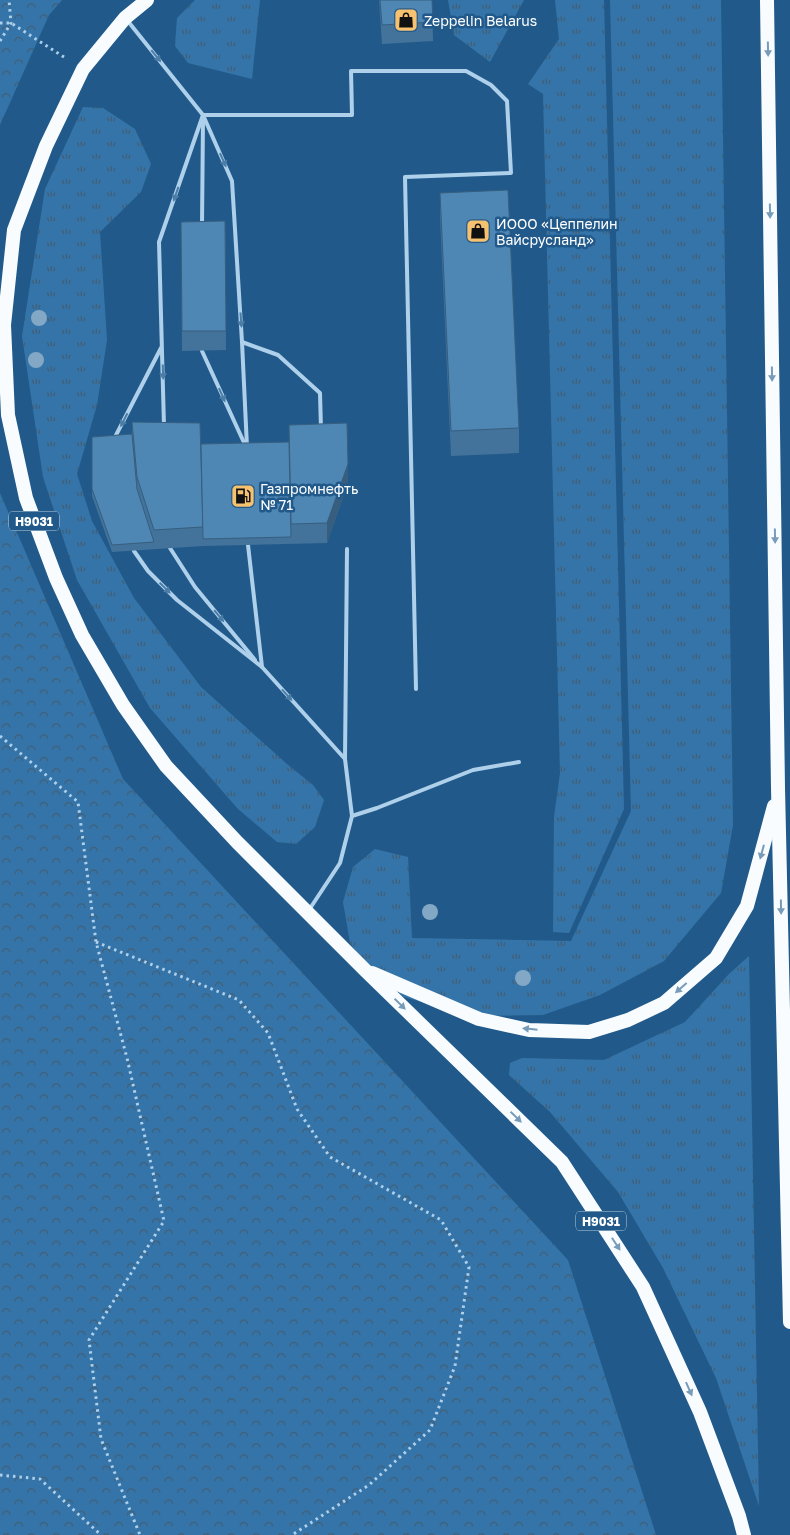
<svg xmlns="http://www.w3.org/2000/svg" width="790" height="1535" viewBox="0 0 790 1535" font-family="'Golos Text',sans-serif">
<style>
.grass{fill:url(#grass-tufts)}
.forest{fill:url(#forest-crowns)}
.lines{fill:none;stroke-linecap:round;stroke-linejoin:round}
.path{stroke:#aed0eb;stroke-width:3;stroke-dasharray:2.5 4;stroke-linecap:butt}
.service{stroke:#aed0eb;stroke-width:4}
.trunk{stroke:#f8fcfe;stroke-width:14}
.tree{fill:#83a8c6}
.wall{fill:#43739b}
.shaded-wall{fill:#375e7e}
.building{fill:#4e86b4;stroke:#375e7e}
.oneway{fill:#779bb8}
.oneway2{fill:#4b7da7}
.labels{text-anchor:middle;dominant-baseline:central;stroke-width:5;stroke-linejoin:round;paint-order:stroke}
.shield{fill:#215a8a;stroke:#bccedc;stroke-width:1}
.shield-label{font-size:12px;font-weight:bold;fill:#fff}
.poi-label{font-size:14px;fill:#fff;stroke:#215a8a;text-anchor:start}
</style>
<defs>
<pattern id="grass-tufts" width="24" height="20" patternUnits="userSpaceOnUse" patternTransform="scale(1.25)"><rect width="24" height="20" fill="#3574a8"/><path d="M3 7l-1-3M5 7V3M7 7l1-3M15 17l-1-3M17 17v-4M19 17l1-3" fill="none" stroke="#425e75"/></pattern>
<pattern id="forest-crowns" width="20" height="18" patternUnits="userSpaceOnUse" patternTransform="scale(1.25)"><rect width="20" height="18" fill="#3574a8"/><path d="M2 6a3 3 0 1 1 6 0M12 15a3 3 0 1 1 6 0" fill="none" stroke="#425e75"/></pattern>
</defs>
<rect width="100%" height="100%" fill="#215a8a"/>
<g class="grass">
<polygon points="195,0 260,0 252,79 188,63 175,46 177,18"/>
<polygon points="448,0 524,0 490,62 454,35"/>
<polygon points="555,0 604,0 624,809 569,933 553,932 554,817 560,773 543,94 528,84 559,39"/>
<polygon points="610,0 721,0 733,825 721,893 664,961 600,995 543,1015 472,1016 404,997 369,969 350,943 343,902 353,867 375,849 408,857 412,938 571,941 631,811"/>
<polygon points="83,107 103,108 135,129 151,164 141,192 100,232 107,340 97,405 77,474 92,521 134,598 201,687 287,764 313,785 324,800 315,827 296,844 277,842 238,809 150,708 77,580 43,477 22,336 45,189"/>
<polygon points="749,956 759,1506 716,1378 663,1268 618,1192 550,1112 509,1075 510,1063 522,1058 604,1060 685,1022 729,974"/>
</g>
<g class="forest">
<polygon points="0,0 62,0 49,15 0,125"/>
<polygon points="0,493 123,779 568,1260 656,1535 0,1535"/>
</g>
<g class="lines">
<g class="path">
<polyline points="0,23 11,23 67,59"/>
<polyline points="0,41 11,23 9,0"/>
<polyline points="0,736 78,802 96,942 127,1058 164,1221 89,1340 101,1439 140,1535"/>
<polyline points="96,942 239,1000 268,1033 297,1109 330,1157 441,1220 469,1267 455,1366 430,1430 369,1485 292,1535"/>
<polyline points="0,1475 40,1479 101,1535"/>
</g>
<g class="service">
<polyline points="127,20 203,115 232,181 242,342 247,447"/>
<polyline points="203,115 352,115 351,71 466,71 491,85 507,101 511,173 405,177 416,689"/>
<polyline points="202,225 203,120"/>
<polyline points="242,342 278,355 320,393 321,429"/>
<polyline points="202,351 246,447"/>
<polyline points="164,426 159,242 203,115"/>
<polyline points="114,439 161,348"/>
<polyline points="248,545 262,667"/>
<polyline points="170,548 195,587 255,660"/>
<polyline points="134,551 148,571 177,600 262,667 345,759"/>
<polyline points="352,816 377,808 473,770 519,762"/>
<polyline points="309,910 340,863 352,816 345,759 347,549"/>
</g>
<g class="trunk">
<polyline points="147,0 125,18 83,69 46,146 14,230 4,325 8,415 26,498 56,578 82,635 123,705 166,766 237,842 365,970 562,1162 643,1287 700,1412 739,1516 744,1535"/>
<polyline points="767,0 778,788 790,1322"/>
<polyline points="372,973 479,1019 529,1030 589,1032 628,1020 664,1003 716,958 747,906 774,806"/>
</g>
</g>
<g class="tree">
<circle cx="39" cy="318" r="8"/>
<circle cx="36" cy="360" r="8"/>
<circle cx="430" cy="912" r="8"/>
<circle cx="523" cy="978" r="8"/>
</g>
<g class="wall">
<polygon points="379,0 432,0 433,41 382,44"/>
<polygon points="440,193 519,428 519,453 451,456 440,217"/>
<polygon points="225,221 226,350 182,351 181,222"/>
<polygon points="132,422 201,444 348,483 327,543 203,546 112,552 92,496 92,437 132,434"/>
</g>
<polygon class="shaded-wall" points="348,464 348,483 327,543 327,523"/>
<g class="building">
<polygon points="380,0 432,0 433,22 382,25"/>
<polygon points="508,190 519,428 451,431 440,193"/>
<polygon points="225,221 226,331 182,331 181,222"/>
<polygon points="132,422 200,423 203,527 154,530 137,477"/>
<polygon points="347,423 348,464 327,523 291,524 289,425"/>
<polygon points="132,434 137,489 154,542 112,545 92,489 92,437"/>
<polygon points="289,442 291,537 203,539 201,444"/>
</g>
<defs><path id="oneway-solid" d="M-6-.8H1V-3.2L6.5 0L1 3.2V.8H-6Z" transform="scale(1.25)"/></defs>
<g class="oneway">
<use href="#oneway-solid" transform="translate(768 49) rotate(89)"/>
<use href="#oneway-solid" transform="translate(770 211) rotate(89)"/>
<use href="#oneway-solid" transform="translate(772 374) rotate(89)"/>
<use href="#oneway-solid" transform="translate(775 536) rotate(89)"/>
<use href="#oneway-solid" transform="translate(762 852) rotate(105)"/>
<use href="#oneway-solid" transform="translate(781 907) rotate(89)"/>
<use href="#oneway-solid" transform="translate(681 988) rotate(139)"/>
<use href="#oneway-solid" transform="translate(400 1004) rotate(44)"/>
<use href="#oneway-solid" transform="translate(530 1029) rotate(-174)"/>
<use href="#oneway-solid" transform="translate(516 1117) rotate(44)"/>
<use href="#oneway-solid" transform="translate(616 1244) rotate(57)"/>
<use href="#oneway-solid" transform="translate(689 1389) rotate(66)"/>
</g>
<g class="oneway2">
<use href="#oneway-solid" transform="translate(156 56) rotate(51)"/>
<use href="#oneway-solid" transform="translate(223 160) rotate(66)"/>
<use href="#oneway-solid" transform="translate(176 194) rotate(109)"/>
<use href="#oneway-solid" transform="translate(241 320) rotate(86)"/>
<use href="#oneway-solid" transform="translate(163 372) rotate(88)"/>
<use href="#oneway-solid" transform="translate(222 395) rotate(66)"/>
<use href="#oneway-solid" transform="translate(124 420) rotate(117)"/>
<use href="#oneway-solid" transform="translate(165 588) rotate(45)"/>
<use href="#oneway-solid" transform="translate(219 616) rotate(50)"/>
<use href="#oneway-solid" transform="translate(287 695) rotate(48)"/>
</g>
<defs>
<g id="shop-square" transform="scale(1.25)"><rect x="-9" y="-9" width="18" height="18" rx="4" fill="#f7c270" stroke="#215a8a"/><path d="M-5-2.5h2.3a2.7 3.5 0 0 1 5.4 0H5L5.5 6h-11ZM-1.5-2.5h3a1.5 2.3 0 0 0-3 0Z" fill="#111"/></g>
<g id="fuel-square" transform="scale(1.25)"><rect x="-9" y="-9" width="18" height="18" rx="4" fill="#f7c270" stroke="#215a8a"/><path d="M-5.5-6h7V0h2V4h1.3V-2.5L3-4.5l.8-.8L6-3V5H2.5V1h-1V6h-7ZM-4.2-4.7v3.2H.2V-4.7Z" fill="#111"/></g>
</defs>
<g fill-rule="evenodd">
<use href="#shop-square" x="406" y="20"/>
<use href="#shop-square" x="478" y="231"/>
<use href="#fuel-square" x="243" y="496"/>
</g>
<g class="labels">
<g class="shield">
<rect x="9" y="511.5" width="50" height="19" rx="4"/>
<rect x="576" y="1211.5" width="50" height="19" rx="4"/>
</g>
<g class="shield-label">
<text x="34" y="521">Н9031</text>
<text x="601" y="1221">Н9031</text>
</g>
<g class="poi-label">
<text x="424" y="20">Zeppelin Belarus</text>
<text x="496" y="223">ИООО «Цеппелин<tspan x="496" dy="16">Вайсрусланд»</tspan></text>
<text x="260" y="488">Газпромнефть<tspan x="260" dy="16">№ 71</tspan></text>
</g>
</g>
</svg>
